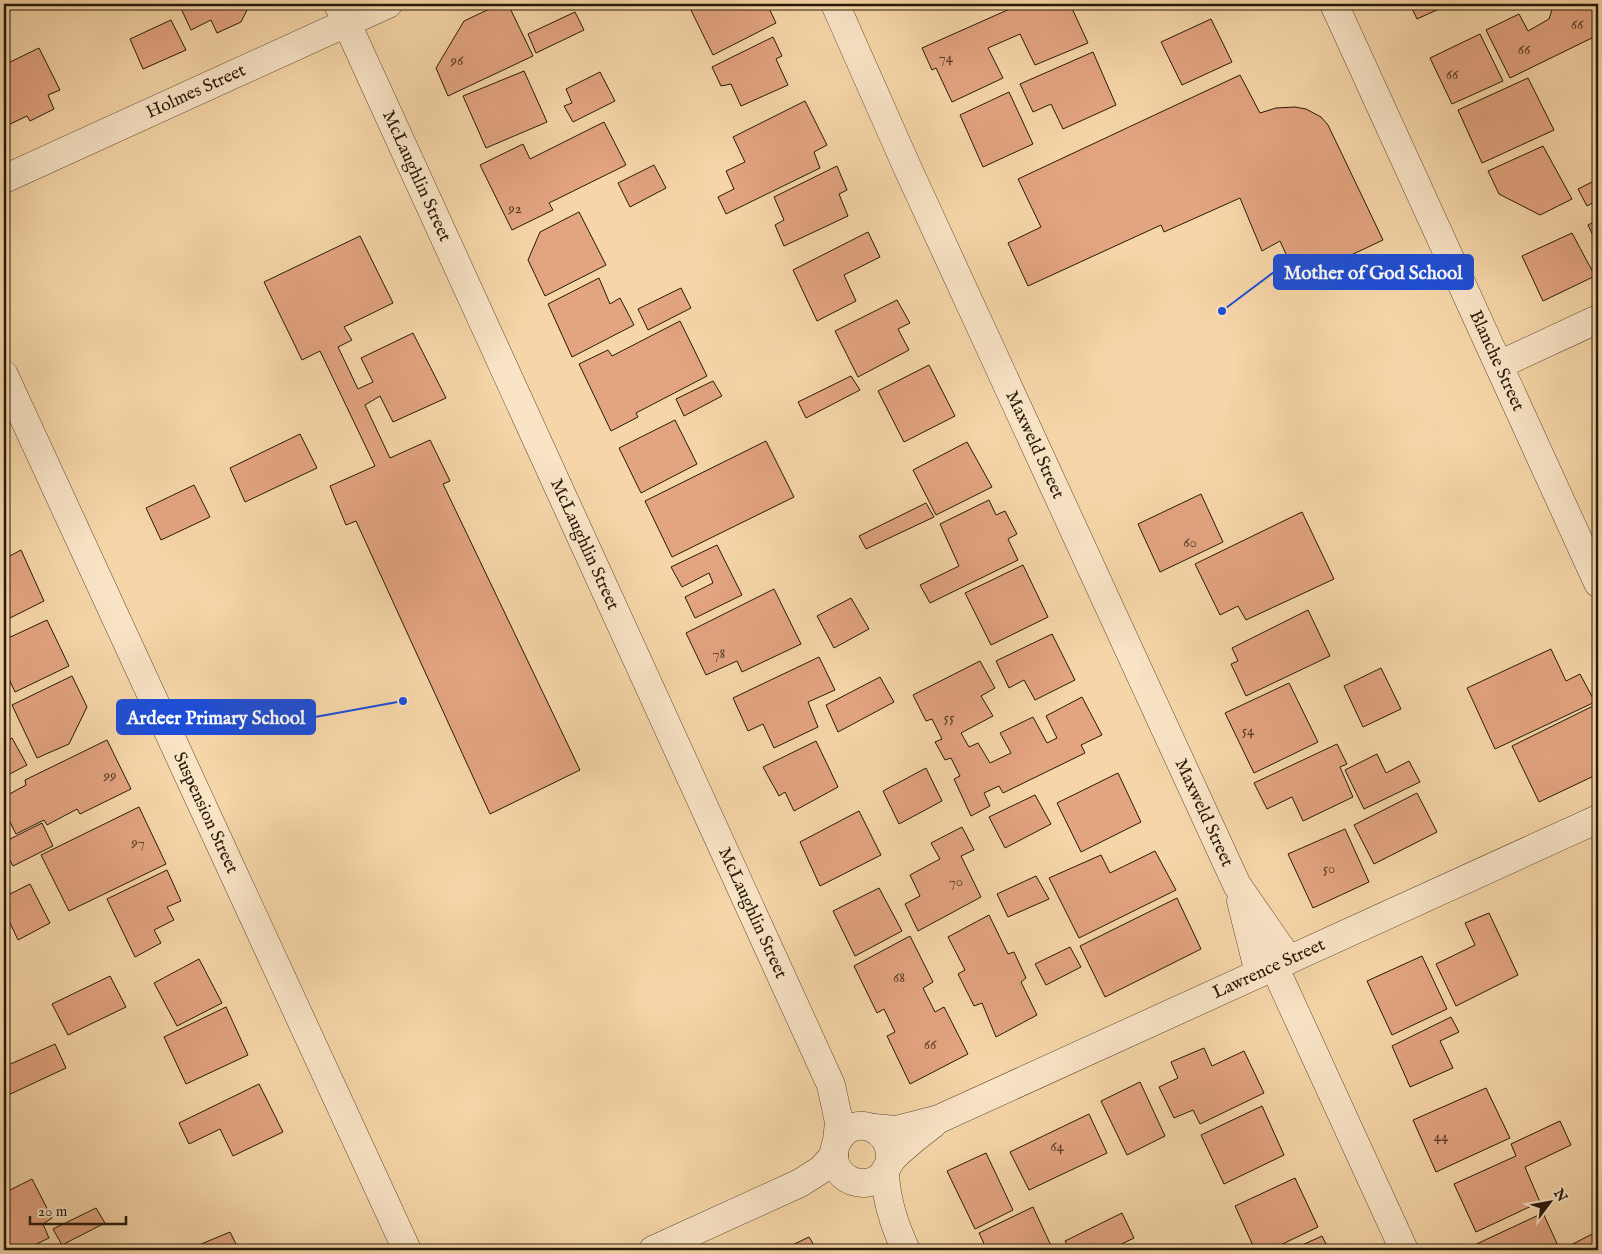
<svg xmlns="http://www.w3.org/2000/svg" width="1602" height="1254" viewBox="0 0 1602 1254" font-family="'IM FELL English',serif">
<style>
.building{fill:#e3a480;stroke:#271909}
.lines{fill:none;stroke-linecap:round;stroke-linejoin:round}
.minor-casing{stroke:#5b4831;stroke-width:29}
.minor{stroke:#f9e4c6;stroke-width:28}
.labels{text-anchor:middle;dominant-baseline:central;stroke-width:4.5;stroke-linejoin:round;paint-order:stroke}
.number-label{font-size:15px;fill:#563c27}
.street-label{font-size:18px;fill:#271909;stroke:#f9e4c6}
.leader{fill:none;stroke:#1d4ed8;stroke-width:2}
.callout-dot{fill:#1d4ed8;stroke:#f9e4c6;stroke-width:2}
.callout{fill:#1d4ed8;stroke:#1d4ed8;stroke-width:2}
.callout-label{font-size:19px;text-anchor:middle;font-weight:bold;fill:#fff}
</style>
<rect width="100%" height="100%" fill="#f6d6a8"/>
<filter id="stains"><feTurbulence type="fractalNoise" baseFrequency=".004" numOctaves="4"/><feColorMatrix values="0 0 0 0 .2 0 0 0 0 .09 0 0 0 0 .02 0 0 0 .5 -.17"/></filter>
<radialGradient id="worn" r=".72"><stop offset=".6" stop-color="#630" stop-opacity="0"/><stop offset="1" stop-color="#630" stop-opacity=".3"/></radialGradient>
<g class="building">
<polygon points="179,4 250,4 241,22 217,33 211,20 191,30"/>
<polygon points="500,4 508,4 533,56 448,96 436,68 464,21"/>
<polygon points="688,4 767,4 776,23 713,55"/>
<polygon points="1021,4 1070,4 1088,43 1035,65 1020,34 988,48 1003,78 952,102 936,68 932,70 922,48"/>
<polygon points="1410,4 1450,4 1417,19"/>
<polygon points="1554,4 1598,4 1598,35 1510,78 1486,30 1519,14 1528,31 1549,19"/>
<polygon points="575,12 584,30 536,53 528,34"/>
<polygon points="1211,19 1232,62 1182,85 1161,42"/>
<polygon points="171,20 186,50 143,69 130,39"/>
<polygon points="1480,34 1503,81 1452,104 1430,58"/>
<polygon points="773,37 782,56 776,59 788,85 741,106 731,84 721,86 712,67"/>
<polygon points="39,48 60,90 48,95 54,109 30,121 27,116 4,127 4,65"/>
<polygon points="1093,52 1116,105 1063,129 1051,104 1033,112 1020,84"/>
<polygon points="524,71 547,122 486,148 463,96"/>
<polygon points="600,72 615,101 573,122 564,106 572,103 566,89"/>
<polygon points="1240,75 1260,113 1276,108 1295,107 1306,109 1321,117 1328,125 1383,240 1298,280 1280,241 1262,251 1240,198 1164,232 1161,225 1028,286 1008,243 1041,227 1018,179"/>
<polygon points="1528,78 1554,130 1482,163 1458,110"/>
<polygon points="1009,92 1033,144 983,167 960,115"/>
<polygon points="805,101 827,145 814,152 820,168 726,214 718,197 734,189 726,171 745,162 733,137"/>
<polygon points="604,122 626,165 549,203 553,210 512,230 480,165 523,144 530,159"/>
<polygon points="1543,146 1572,199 1540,215 1499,194 1488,171"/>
<polygon points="654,165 666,188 630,207 618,183"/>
<polygon points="837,166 847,190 839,194 848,216 784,246 775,225 784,220 774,197"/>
<polygon points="1598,179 1598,200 1587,206 1578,189"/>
<polygon points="579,212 606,265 545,296 528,260 540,232"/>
<polygon points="1598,220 1598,246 1588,225"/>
<polygon points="868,232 880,257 844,275 856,301 817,321 793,270"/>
<polygon points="1572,233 1595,276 1543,301 1522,256"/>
<polygon points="360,236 393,303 344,327 352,340 338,347 358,389 373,382 361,358 413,333 446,398 393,422 380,396 365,405 390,458 430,440 450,481 443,484 580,770 490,814 356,521 346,525 330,486 375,466 320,351 302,360 264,282"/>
<polygon points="599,278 610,304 620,298 634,325 572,357 548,304"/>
<polygon points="681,288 691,308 648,330 638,309"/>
<polygon points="897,300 910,323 898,329 909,350 858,377 835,331"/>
<polygon points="680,321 707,376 636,413 638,417 611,431 579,364 608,350 612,356"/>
<polygon points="929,365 955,416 904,442 878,391"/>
<polygon points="851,376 860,390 806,418 798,402"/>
<polygon points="713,381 722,396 684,416 676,399"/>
<polygon points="675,420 697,464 641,493 619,448"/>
<polygon points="300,434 317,468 245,502 230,468"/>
<polygon points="766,441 794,497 672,557 645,501"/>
<polygon points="967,442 992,487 936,515 913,470"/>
<polygon points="194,485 210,517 161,540 146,508"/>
<polygon points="1201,494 1223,542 1160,572 1138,524"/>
<polygon points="989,500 996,515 1005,511 1017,534 1008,539 1018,560 930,603 920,585 959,566 940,524"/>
<polygon points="926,503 934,517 866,549 859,536"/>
<polygon points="1302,512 1334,579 1246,620 1238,606 1220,615 1195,564"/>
<polygon points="717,545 742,595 695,618 685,597 713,583 709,573 682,587 671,567"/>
<polygon points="21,550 44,601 4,621 4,559"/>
<polygon points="1023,565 1048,617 991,645 965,593"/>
<polygon points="774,589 801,644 742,672 737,661 706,675 686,633"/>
<polygon points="851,598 869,629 834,648 817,616"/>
<polygon points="1308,610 1330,656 1246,696 1231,664 1238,661 1232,648"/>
<polygon points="47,620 69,666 15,692 4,668 4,640"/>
<polygon points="1052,634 1075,680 1035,700 1024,680 1009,688 996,661"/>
<polygon points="1551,649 1566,681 1580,674 1595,702 1495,749 1467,688"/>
<polygon points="819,657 835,690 808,702 818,727 774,748 763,724 748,731 733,698"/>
<polygon points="980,661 995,688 981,696 993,716 961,733 969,747 978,743 990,763 1011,753 1000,733 1033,717 1047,743 1057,738 1046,716 1082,697 1102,735 1081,745 1085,753 1003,793 999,786 984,793 990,806 971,816 954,779 960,776 951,758 945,760 935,742 942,739 932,719 926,721 913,695"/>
<polygon points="1381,668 1401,709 1363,727 1344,686"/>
<polygon points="72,676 87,707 69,744 37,758 12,705"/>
<polygon points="880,677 894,702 838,732 826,705"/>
<polygon points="1289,683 1318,742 1254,773 1225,713"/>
<polygon points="1593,706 1598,719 1598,774 1539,802 1512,746"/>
<polygon points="12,738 27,765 4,777 4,743"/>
<polygon points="107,740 131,789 80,814 77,809 47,825 44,820 16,834 4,810 4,797 26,785 25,780"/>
<polygon points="816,741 838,787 794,811 785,792 779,796 763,767"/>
<polygon points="1337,744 1347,764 1340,767 1353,797 1303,821 1292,797 1267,809 1254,783"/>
<polygon points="1377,754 1386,773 1409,761 1420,782 1364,809 1345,770"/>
<polygon points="926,768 942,801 899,824 883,791"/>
<polygon points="1118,773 1141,822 1081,852 1057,803"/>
<polygon points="1417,793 1437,832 1374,864 1354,825"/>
<polygon points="1035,795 1051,824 1005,848 989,817"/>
<polygon points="139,807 166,864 69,911 41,855"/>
<polygon points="859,811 881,855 820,886 800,842"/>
<polygon points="42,823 53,846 13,866 4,849 4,842"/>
<polygon points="962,827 974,850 961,856 981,897 918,931 905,904 920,896 910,875 940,859 931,843"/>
<polygon points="1345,829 1369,882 1313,908 1288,854"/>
<polygon points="1155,851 1176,890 1079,938 1049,878 1101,855 1110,873"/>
<polygon points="167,870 181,901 167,907 174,920 154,930 161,943 135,957 107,899"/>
<polygon points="1036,876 1049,899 1008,917 997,894"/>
<polygon points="30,884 50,923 18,940 4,910 4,897"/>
<polygon points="879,888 902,931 855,956 833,911"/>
<polygon points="1177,898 1201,949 1105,997 1080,946"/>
<polygon points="1489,913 1518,975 1456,1006 1436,964 1475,945 1465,923"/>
<polygon points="989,915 1008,954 1014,952 1026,978 1021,982 1037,1015 996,1037 982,1003 974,1006 958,974 965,970 948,937"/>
<polygon points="910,936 933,982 923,988 935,1012 944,1007 968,1054 910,1084 887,1036 895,1032 884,1009 877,1013 854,966"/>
<polygon points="1070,947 1081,967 1046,985 1035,964"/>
<polygon points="1422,956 1447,1009 1392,1035 1367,981"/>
<polygon points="199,959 222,1003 177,1026 154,983"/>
<polygon points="110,976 126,1007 68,1035 52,1004"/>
<polygon points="226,1007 248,1055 186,1084 164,1037"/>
<polygon points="1451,1017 1459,1032 1440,1041 1453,1068 1410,1087 1392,1046"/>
<polygon points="55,1044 66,1068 4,1097 4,1067"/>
<polygon points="1204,1048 1212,1066 1244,1051 1264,1093 1200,1124 1193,1110 1174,1118 1159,1087 1178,1078 1171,1062"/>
<polygon points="1140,1082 1165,1136 1127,1155 1101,1101"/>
<polygon points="259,1084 283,1132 233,1156 220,1129 189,1144 179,1123"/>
<polygon points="1486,1088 1510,1138 1436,1172 1413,1120"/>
<polygon points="1262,1106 1284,1155 1224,1184 1201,1135"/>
<polygon points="1089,1114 1107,1153 1029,1190 1010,1152"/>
<polygon points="1560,1121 1571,1145 1525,1167 1540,1202 1476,1232 1454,1184 1516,1156 1511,1144"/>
<polygon points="986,1153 1013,1210 975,1229 947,1171"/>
<polygon points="1295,1178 1318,1227 1270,1250 1255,1250 1235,1206"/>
<polygon points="32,1179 52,1218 43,1224 49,1238 24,1250 4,1250 4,1193"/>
<polygon points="1033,1207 1053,1250 987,1250 979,1233"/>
<polygon points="96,1208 105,1223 62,1245 53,1229"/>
<polygon points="1122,1213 1134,1238 1109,1250 1070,1250 1065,1241"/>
<polygon points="1543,1213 1560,1250 1469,1250 1468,1248"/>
<polygon points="1598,1231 1598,1250 1571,1250 1569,1246"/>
<polygon points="230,1232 239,1250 187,1250"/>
<polygon points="1322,1236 1329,1250 1291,1250"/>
<polygon points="809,1237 817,1250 782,1250"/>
<polygon points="59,1244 62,1250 45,1250"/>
</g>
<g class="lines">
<g class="minor-casing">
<g id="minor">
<path id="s1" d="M 338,4 L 831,1085 L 839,1122 L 837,1141"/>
<path id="s2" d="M 835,4 L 908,169 L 1237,885 L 1289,960"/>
<path id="s3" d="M 1334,4 L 1598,583"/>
<path id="s4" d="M 4,179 L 388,4"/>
<polyline points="1499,365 1598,319"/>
<path id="s5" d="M 4,375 L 407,1250"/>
<polyline points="1241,901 1259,973"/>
<polyline points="1274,966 1404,1250"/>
<path id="s6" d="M 874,1128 L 896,1130 L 939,1119 L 1598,819"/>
<path d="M 890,1161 C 893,1127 854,1113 838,1140 C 834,1147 833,1155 835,1163 C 841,1181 863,1189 879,1178 C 886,1173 887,1165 892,1159 C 904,1146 919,1135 933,1124"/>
<path d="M 885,1172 C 886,1200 894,1225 906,1250"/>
<polyline points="653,1250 800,1183 822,1169 834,1155"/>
</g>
</g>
<use href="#minor" class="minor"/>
</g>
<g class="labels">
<g class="number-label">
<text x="1577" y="24">66</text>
<text x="1524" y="49">66</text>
<text x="946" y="57">74</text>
<text x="457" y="60">96</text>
<text x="1452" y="74">66</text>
<text x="515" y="208">92</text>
<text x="1190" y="542">60</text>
<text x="719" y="653">78</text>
<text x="949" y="717">55</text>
<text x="1248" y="730">54</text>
<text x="110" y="775">99</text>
<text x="138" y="842">97</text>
<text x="1329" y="868">50</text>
<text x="956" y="881">70</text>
<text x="899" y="977">68</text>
<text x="930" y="1044">66</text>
<text x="1441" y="1136">44</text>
<text x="1057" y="1146">64</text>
</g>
<g class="street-label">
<text stroke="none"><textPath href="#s4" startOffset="211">Holmes Street</textPath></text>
<text stroke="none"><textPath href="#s1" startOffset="189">McLaughlin Street</textPath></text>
<text stroke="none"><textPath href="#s3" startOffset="392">Blanche Street</textPath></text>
<text stroke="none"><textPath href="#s2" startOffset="484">Maxweld Street</textPath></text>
<text stroke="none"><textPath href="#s1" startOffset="594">McLaughlin Street</textPath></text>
<text stroke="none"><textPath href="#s5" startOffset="482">Suspension Street</textPath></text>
<text stroke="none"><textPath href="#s2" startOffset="889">Maxweld Street</textPath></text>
<text stroke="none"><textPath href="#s1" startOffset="999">McLaughlin Street</textPath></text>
<text stroke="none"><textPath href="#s6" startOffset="429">Lawrence Street</textPath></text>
</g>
</g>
<path class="leader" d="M1222 311L1274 272M403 701L315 717"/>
<g class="callout-dot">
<circle cx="1222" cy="311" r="5"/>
<circle cx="403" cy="701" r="5"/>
</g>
<g class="callout">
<rect x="1274" y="255" width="199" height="34" rx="5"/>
<rect x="117" y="700" width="198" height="34" rx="5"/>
</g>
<g class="callout-label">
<text x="1373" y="279">Mother of God School</text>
<text x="216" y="724">Ardeer Primary School</text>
</g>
<rect width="1602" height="1254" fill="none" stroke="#f6d6a8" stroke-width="20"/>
<rect x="5" y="5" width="1592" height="1244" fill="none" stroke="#271909" stroke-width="2.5"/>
<rect x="10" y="10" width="1582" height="1234" fill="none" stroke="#271909"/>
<g transform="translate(1550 1202) rotate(58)" stroke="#f9e4c6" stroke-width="4" paint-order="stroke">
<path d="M0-4L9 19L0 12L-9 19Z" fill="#271909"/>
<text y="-8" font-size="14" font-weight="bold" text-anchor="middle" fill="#271909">N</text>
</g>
<path d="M30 1216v8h96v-8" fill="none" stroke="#271909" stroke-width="2.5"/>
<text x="38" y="1216" font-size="15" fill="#271909" stroke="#f9e4c6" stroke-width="4" paint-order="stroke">20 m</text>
<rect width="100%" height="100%" filter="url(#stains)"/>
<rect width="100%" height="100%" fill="url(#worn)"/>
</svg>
